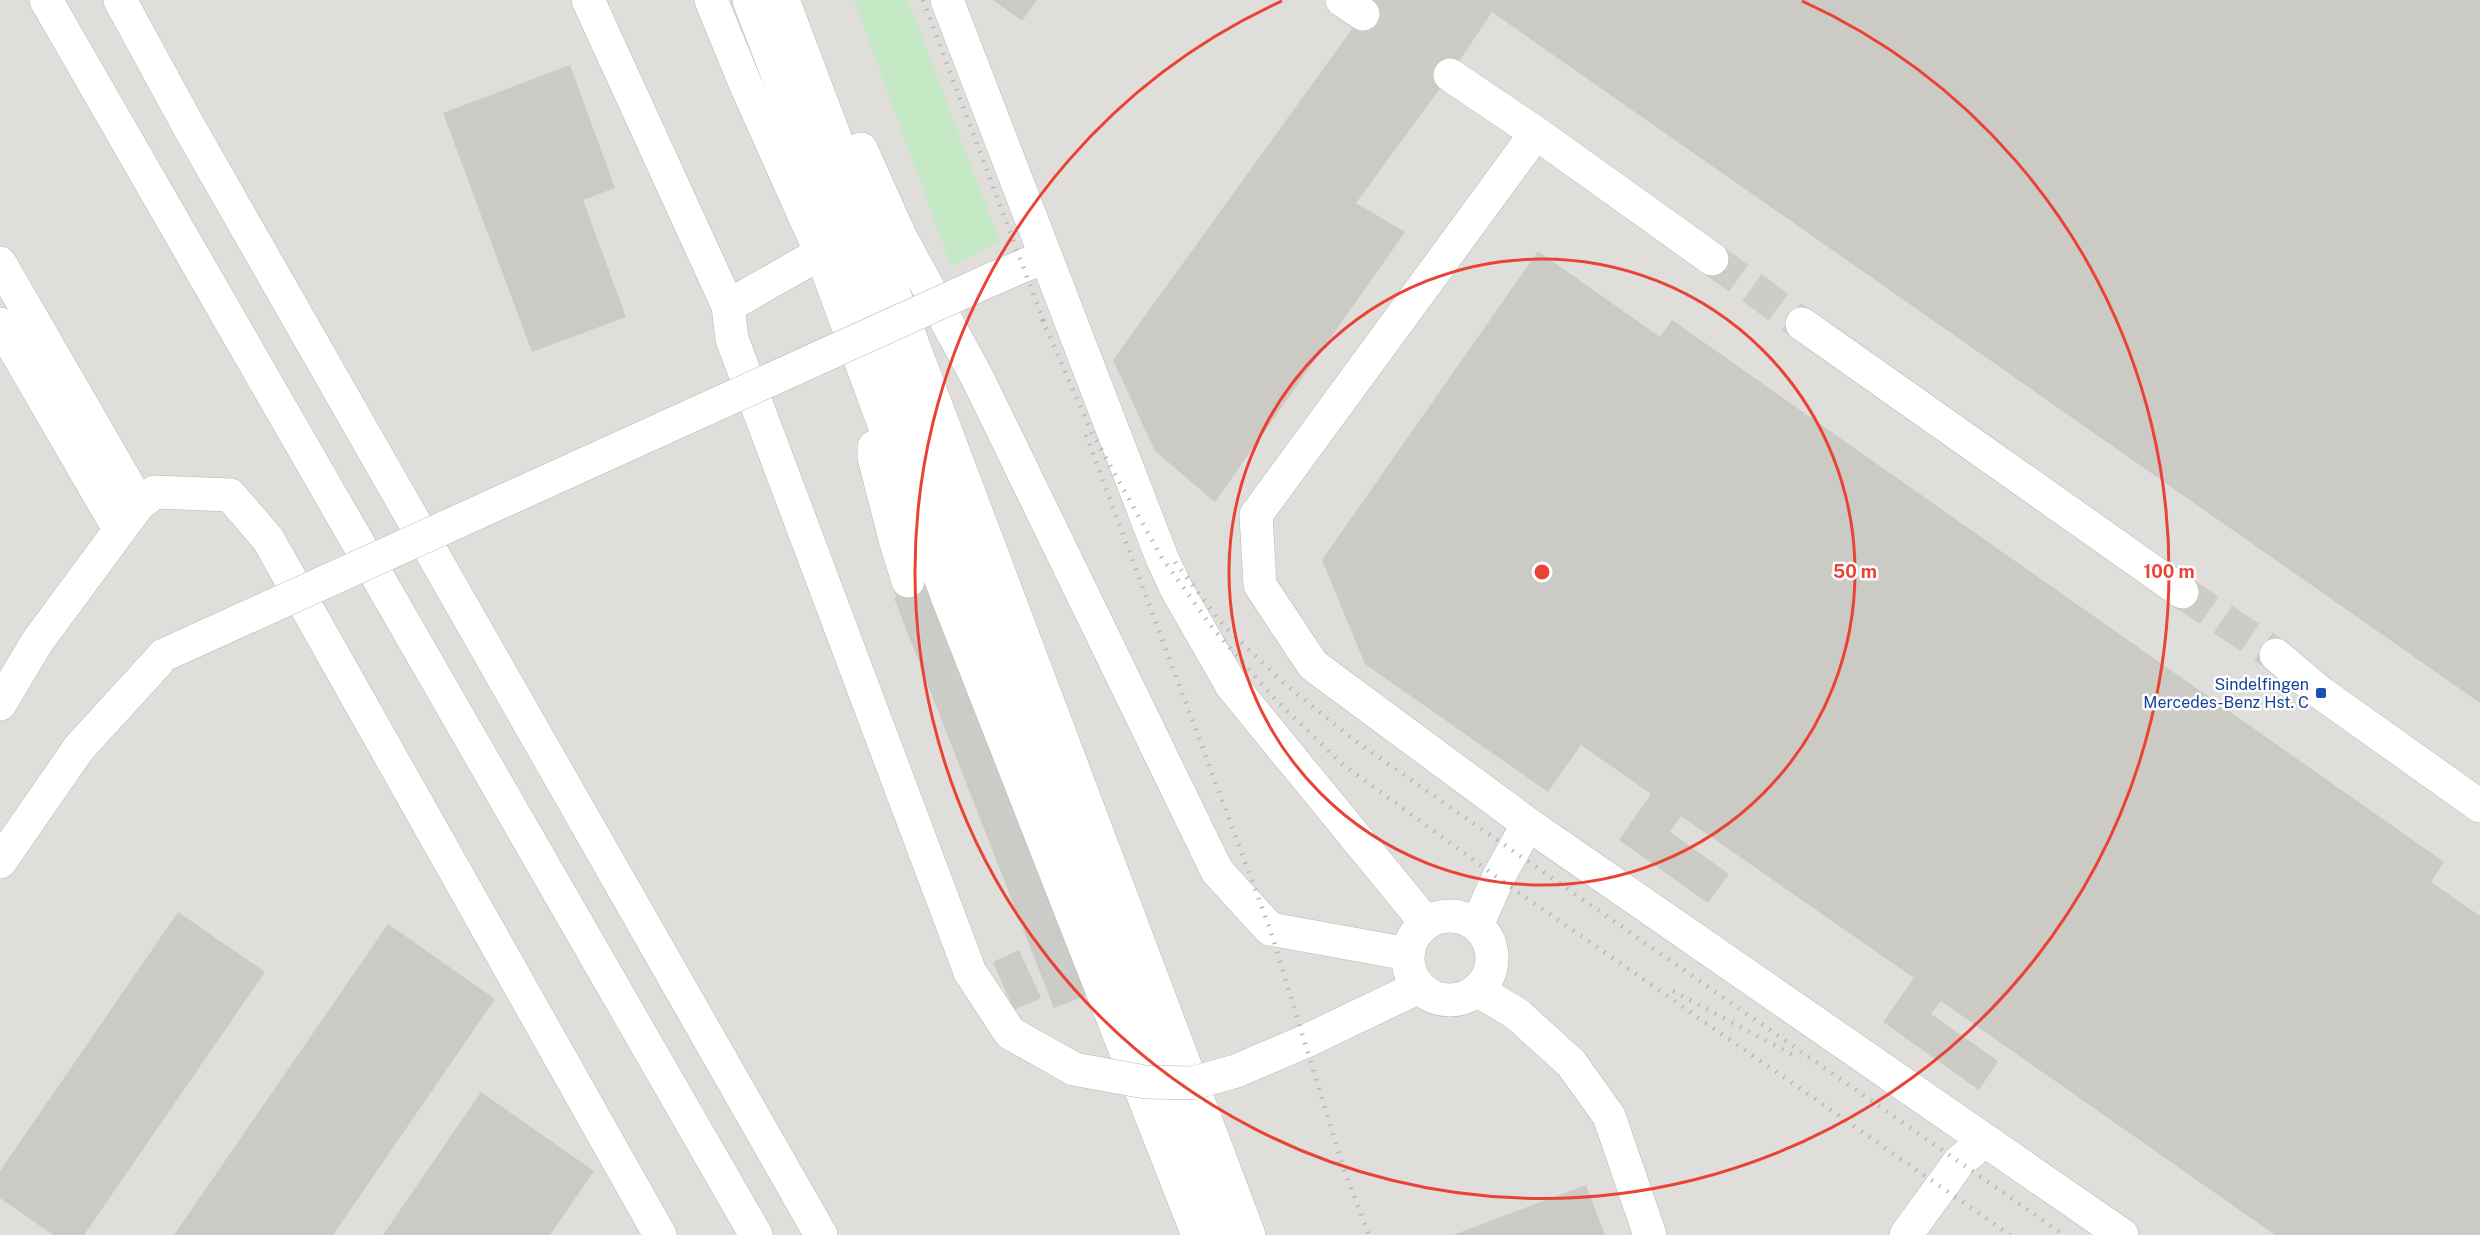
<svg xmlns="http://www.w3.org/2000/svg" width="2480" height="1235" viewBox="0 0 2480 1235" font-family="'Public Sans',sans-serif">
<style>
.industrial{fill:#e0deda}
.green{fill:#c5e8c5}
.building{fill:#cccac5}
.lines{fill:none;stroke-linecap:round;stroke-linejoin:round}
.minor-tunnel{stroke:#ccccc8;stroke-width:33;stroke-dasharray:33 16;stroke-linecap:butt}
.minor-casing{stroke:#b5b8bc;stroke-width:34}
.minor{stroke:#fff;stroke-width:33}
.rail{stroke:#b6b7b8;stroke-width:4.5;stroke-dasharray:1.5 8;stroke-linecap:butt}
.minor-bridge-casing{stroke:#b5b8bc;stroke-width:34;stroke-linecap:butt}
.minor-bridge{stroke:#fff;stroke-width:33}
.ring{fill:none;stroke:#ea4335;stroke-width:3}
.transit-dot{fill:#1a4fb4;stroke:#fff;stroke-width:2}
.labels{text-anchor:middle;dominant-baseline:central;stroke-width:5;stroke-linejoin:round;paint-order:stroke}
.transit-label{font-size:16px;fill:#164399;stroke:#fff;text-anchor:end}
.centre{fill:#ea4335;stroke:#fff;stroke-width:3}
.ring-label{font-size:18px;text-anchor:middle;font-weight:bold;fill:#ea4335;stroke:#fff;stroke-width:5;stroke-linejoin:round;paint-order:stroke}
</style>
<rect width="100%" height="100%" fill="#f1efe8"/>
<rect class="industrial" x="0" y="0" width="2480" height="1235"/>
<polygon class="green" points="854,0 908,0 1000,242 951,266"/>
<g class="building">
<polygon points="993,0 1037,0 1022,21"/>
<polygon points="1373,0 2480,0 2480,703 1492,12 1450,75 1356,203 1405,232 1215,502 1155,451 1113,360"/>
<polygon points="570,65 615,188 583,200 626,317 532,352 443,113"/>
<polygon points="1538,251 1660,337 1672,320 2444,862 2431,882 2480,916 2480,1235 2275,1235 1941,1001 1931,1014 1998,1061 1979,1090 1883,1022 1914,978 1681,816 1670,832 1729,874 1708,903 1619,840 1651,794 1581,745 1548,792 1365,664 1322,560"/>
<polygon points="931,584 1090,994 1054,1008 894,598"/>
<polygon points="178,912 265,972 84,1235 53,1235 0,1198 0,1171"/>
<polygon points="388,924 495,999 333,1235 174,1235"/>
<polygon points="1019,950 1041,998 1014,1010 993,962"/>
<polygon points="481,1092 594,1171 550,1235 383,1235"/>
<polygon points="1586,1185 1605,1235 1453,1235"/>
</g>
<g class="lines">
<g class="minor-tunnel">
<polyline points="1363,14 1450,75"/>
<polyline points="1420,55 1460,0"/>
<polyline points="1712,259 1802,324"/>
<polyline points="908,581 1070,989"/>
<polyline points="2182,592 2276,655"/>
</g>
<g class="minor-casing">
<g id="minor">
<polyline points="46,0 756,1235"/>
<polyline points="120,0 188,125 821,1235"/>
<polyline points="588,0 728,306"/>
<polyline points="711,0 745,83 821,253 949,601 1198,1235"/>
<polyline points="749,0 1223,1235"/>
<polyline points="783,0 1249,1235"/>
<polyline points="947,0 1162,558 1177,590 1232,686 1426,923"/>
<polyline points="1342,0 1363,14"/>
<polyline points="1450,75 1536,133 1712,259"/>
<polyline points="1536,133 1256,515 1260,585 1313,665 1528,824 2122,1235"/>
<polyline points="861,149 901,238 977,377 1217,871 1270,929 1408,954"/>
<polyline points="821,253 728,306 732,339 970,972"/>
<polyline points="0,263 139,504"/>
<polyline points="990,280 1044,257"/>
<polyline points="0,324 119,529"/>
<polyline points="1802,324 2182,592"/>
<polyline points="874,447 874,457 895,539 908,581"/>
<polyline points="2276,655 2321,693 2480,806"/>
<polyline points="0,704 37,642 139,504 155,492 230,495 268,539 660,1235"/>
<polyline points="0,862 79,748 164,655"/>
<circle cx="1450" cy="958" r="42"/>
<polyline points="1477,925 1498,878 1528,824"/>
<polyline points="1477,990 1517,1014 1571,1063 1609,1116 1650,1235"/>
<polyline points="1236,1071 1306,1041 1419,987"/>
<polyline points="1906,1235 1959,1162 1984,1141"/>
</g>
</g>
<use href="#minor" class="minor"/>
<g class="rail">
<polyline points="923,0 1045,325"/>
<polyline points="1042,319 1092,433 1162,558 1214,630 1275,699 1341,763 1498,878 2010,1235"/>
<polyline points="1086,435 1270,929 1343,1167 1369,1235"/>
<polyline points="1175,562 1224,626 1287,686 1354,740 2064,1235"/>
<polyline points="1673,991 1795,1056"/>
</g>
<g class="minor-bridge-casing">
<g id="minor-bridge">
<polyline points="164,655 990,280"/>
<polyline points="970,972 1010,1033 1074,1069 1145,1082 1193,1083 1236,1071"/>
</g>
</g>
<use href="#minor-bridge" class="minor-bridge"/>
</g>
<g class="ring">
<circle cx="1542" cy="572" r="313"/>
<path d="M1802 1A627 627 0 1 1 1282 1"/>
</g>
<rect class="transit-dot" x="2315" y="687" width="12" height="12" rx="3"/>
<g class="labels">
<g class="transit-label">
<text x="2309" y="684">Sindelfingen<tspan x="2309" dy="18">Mercedes-Benz Hst. C</tspan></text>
</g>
</g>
<circle cx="1542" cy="572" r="9" class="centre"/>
<g class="ring-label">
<text x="1855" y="578">50 m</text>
<text x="2169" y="578">100 m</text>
</g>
</svg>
